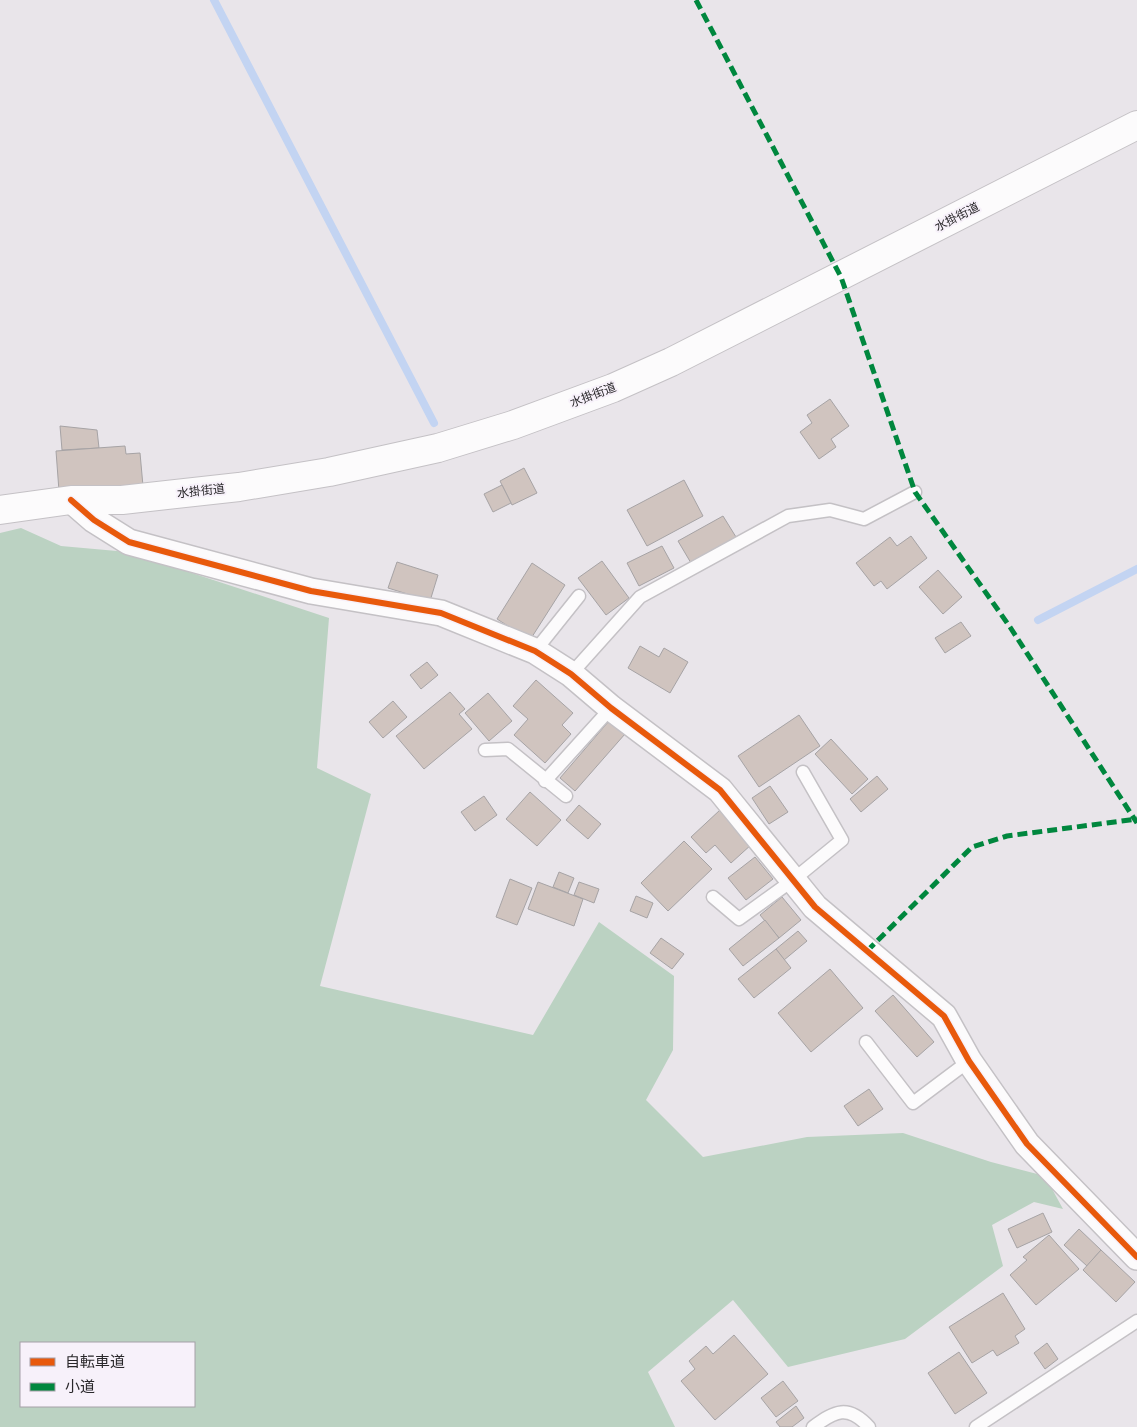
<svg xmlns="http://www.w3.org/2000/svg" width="1137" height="1427" viewBox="0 0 1137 1427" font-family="'Crimson Pro','Noto Sans JP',serif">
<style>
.green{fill:#bbd2c2;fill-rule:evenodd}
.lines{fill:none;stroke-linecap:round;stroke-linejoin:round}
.stream{stroke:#c3d4f2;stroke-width:8}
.building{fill:#d0c4bf;stroke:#a6a3a5}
.lane-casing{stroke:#c4c1c5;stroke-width:15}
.street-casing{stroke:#c4c1c5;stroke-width:28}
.secondary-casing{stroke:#c4c1c5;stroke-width:30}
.lane{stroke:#fcfbfc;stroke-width:12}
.street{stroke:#fcfbfc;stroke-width:25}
.secondary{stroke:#fcfbfc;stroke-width:28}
.quiet{stroke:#00873e;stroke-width:5;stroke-dasharray:10 5;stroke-linecap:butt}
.cycleway-casing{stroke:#f7f1fa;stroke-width:9}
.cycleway{stroke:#e8590c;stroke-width:6}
.labels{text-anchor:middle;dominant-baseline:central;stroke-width:4;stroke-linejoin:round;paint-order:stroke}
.street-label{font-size:12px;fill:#29272a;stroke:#f7f1fa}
</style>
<rect width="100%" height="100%" fill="#e9e5ea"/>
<path class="green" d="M 21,528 L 61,546 L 128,552 L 329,618 L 317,768 L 371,794 L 320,986 L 533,1035 L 599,922 L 674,976 L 673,1050 L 646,1100 L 703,1157 L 807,1137 L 903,1133 L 991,1162 L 1045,1176 L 1063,1209 L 1034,1202 L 992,1225 L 1003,1266 L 905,1339 L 788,1367 L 733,1300 L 648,1372 L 675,1427 L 0,1427 L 0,533 ZM 21,1343 L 194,1343 L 194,1406 L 21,1406 Z"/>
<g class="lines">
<g class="stream">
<polyline points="214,0 434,423"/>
<polyline points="1038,620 1137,569"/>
</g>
</g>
<g class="building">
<polygon points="830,399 849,426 831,439 836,447 819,459 800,432 812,423 807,415"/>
<polygon points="60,426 97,430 99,448 62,450"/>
<polygon points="125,446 126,454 140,453 143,486 59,491 56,451"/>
<polygon points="524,468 537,493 512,505 500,481"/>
<polygon points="684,480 703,516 647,546 627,510"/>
<polygon points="502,485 511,503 493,512 484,494"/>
<polygon points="723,516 736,537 691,563 678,541"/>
<polygon points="911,536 927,558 887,589 881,581 874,586 856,563 890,537 897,546"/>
<polygon points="662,546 674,568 639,586 627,563"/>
<polygon points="602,561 629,598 606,615 578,578"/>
<polygon points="397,562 438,575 430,601 388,588"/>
<polygon points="532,563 565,585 530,640 497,619"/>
<polygon points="938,570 962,597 943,614 919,587"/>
<polygon points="961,622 971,636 945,653 935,638"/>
<polygon points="640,646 659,657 664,648 688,662 670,693 628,668"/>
<polygon points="427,662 438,675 421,689 410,675"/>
<polygon points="536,680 573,713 562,725 571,734 545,763 514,735 528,719 513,706"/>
<polygon points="450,692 465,709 459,714 472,729 424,769 396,736"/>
<polygon points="488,693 512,721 489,741 465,713"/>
<polygon points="393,701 407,717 383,738 369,722"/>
<polygon points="799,715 820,746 759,787 738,756"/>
<polygon points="609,721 625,734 575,791 560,778"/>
<polygon points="831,739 868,779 852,794 815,754"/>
<polygon points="877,776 888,789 861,812 850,799"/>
<polygon points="770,786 788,812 769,824 752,798"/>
<polygon points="530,792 561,820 537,846 506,819"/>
<polygon points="484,796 497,815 475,831 461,812"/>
<polygon points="579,805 601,824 588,839 566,820"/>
<polygon points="720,810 752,844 731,863 715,845 706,853 691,837"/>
<polygon points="684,841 712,869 668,911 641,883"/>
<polygon points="755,857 773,879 746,900 728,878"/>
<polygon points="559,872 574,878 568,893 553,887"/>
<polygon points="510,879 532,888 517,925 496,917"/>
<polygon points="538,882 583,899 574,926 528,909"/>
<polygon points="579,882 599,889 594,903 574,895"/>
<polygon points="636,896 653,903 647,918 630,911"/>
<polygon points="782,897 801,920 779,938 760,915"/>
<polygon points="765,920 779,938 743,966 729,949"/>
<polygon points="798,931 807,941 784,960 776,949"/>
<polygon points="661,938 684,954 672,969 650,953"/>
<polygon points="776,949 791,968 754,998 738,979"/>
<polygon points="830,969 863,1008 811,1052 778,1013"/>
<polygon points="893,995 934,1042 917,1057 875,1011"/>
<polygon points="869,1089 883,1109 858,1126 844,1106"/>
<polygon points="1043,1213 1052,1232 1017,1248 1008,1229"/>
<polygon points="1079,1229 1101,1250 1087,1266 1064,1245"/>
<polygon points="1049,1235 1079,1269 1036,1305 1010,1275 1027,1260 1023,1257"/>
<polygon points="1101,1250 1135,1282 1116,1302 1083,1270"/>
<polygon points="1003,1293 1025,1329 1015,1336 1019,1343 997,1356 993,1350 972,1363 949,1327"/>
<polygon points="734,1335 768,1374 715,1420 681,1381 695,1369 689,1361 706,1346 713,1354"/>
<polygon points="1047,1343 1058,1359 1045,1369 1034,1353"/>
<polygon points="959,1352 987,1393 955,1414 928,1373"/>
<polygon points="783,1381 798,1401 776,1417 761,1398"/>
<polygon points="796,1406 804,1418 792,1427 780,1427 776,1422"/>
</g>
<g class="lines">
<g class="lane-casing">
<g id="lane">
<polyline points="535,651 579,596"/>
<polyline points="571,674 640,597 788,516 830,510 864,519 915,492"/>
<polyline points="485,750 508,749 566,796"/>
<polyline points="545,781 611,708"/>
<polyline points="713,897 739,919 793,880 842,840 803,772"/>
<polyline points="866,1042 913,1103 969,1061"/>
<path d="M 813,1427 C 835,1411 848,1404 869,1427"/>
<polyline points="976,1427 1137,1321"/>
</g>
</g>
<g class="street-casing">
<polyline id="street" points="71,500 94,520 129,542 311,591 441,613 535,651 571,674 611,708 720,790 815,907 944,1016 969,1061 1027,1144 1137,1257"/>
</g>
<g class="secondary-casing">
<polyline id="secondary" points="0,510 71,500 122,500 239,487 329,472 438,448 513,425 613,388 671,362 1137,125"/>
</g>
<use href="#lane" class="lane"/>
<use href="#street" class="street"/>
<use href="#secondary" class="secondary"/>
<g class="quiet">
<polyline points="696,0 841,277 915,492 1010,627 1137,823"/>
<polyline points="867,951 972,847 1007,836 1137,819"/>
</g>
<g class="cycleway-casing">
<polyline id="cycleway" points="71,500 94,520 129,542 311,591 441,613 535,651 571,674 611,708 720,790 815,907 944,1016 969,1061 1027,1144 1137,1257"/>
</g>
<use href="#cycleway" class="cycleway"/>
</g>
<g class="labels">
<g class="street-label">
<text transform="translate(957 217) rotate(-27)">水掛街道</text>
<text transform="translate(593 395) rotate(-21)">水掛街道</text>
<text transform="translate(201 491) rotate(-6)">水掛街道</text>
</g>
</g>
<rect x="20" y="1342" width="175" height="65" fill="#f7f1fa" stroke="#a5a0a7"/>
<rect x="30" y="1358" width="25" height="8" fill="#e8590c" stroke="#a5a0a7"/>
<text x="65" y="1367" font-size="15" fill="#29272a">自転車道</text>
<rect x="30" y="1383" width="25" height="8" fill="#00873e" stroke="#a5a0a7"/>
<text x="65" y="1392" font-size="15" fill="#29272a">小道</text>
</svg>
